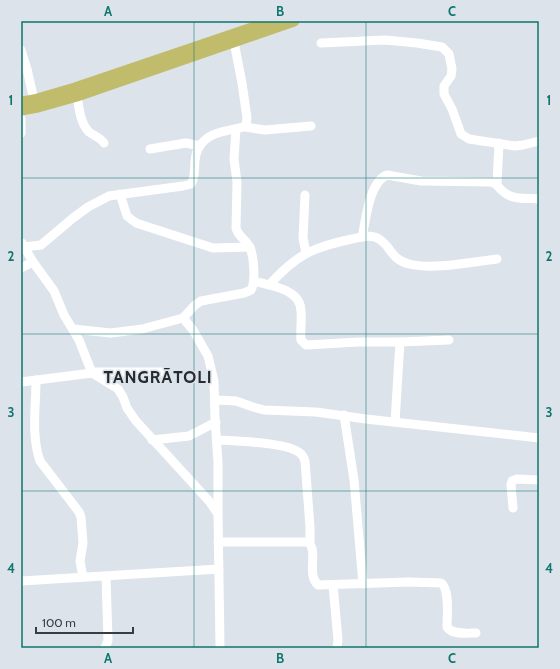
<svg xmlns="http://www.w3.org/2000/svg" width="560" height="669" viewBox="0 0 560 669" font-family="Cabin,sans-serif">
<style>
.lines{fill:none;stroke-linecap:round;stroke-linejoin:round}
.minor{stroke:#fff;stroke-width:9}
.major{stroke:#c1bc6b;stroke-width:11}
.grid{fill:none;stroke:#0f766e;stroke-width:1;stroke-opacity:0.55}
.labels{text-anchor:middle;dominant-baseline:central;stroke-width:3;stroke-linejoin:round;paint-order:stroke}
.district-label{font-size:17px;font-weight:bold;letter-spacing:1px;fill:#262b30;stroke:#dce3ea}
.neatline{fill:none;stroke:#0f766e;stroke-width:1.5}
.grid-label{font-size:13px;text-anchor:middle;font-weight:bold;fill:#0f766e}
</style>
<rect width="100%" height="100%" fill="#dce3ea"/>
<g class="lines">
<g class="minor">
<polyline points="321,43 385,40 417,43 442,47 449,54 452,69 451,76 444,86 444,94 452,109 461,134 469,139 515,146 523,145 539,141"/>
<polyline points="21,50 27,69 34,100"/>
<path d="M 77,96 C 79,107 80,123 89,132 C 94,136 100,137 104,143"/>
<polyline points="21,119 21,133"/>
<polyline points="245,127 265,130 311,126"/>
<polyline points="150,149 186,143 200,146"/>
<polyline points="497,184 499,143"/>
<polyline points="120,194 127,216 136,223 213,248 250,247"/>
<polyline points="305,195 303,238 306,253"/>
<path d="M 362,237 C 366,220 369,182 387,175 L 421,181 L 491,182 C 498,184 499,189 505,193 C 514,200 528,198 539,199"/>
<path d="M 24,247 L 41,245 L 73,218 L 88,207 L 109,196 L 183,186 L 191,184 C 198,173 191,160 199,147 C 207,134 220,132 235,129 C 239,128 243,128 246,125 L 247,118 L 242,83 L 234,42"/>
<polyline points="21,268 33,262"/>
<path d="M 254,281 C 271,286 301,289 301,311 C 302,321 300,331 301,340 L 306,345 L 359,342 L 400,342 L 449,340"/>
<path d="M 269,285 C 296,255 313,247 352,239 C 361,237 372,234 379,239 C 392,247 390,259 409,264 C 434,270 471,262 497,259"/>
<polyline points="183,318 193,330 208,356 214,381 215,418 218,463 218,514"/>
<path d="M 73,329 L 111,333 L 142,329 L 183,318 L 195,305 L 201,301 L 244,293 L 251,290 C 256,281 254,254 249,246 C 245,238 238,237 236,228 L 237,182 L 234,159 L 236,129"/>
<polyline points="92,372 163,372"/>
<polyline points="92,373 118,389 123,397 127,408 136,421 209,501 218,514 220,648"/>
<path d="M 36,380 C 36,406 31,436 40,461 L 79,512 L 81,517 L 83,543 L 80,561 L 83,577"/>
<polyline points="21,382 92,373 79,340 64,315 54,291 33,262 22,243"/>
<polyline points="215,400 236,401 253,407 264,410 316,412 366,419 539,438"/>
<polyline points="344,415 354,480 363,584"/>
<polyline points="395,422 400,342"/>
<polyline points="152,440 189,436 216,422"/>
<path d="M 217,440 C 236,441 287,442 300,453 C 303,455 304,458 305,461 L 310,527 L 310,543"/>
<polyline points="513,508 511,485 512,481 517,479 539,480"/>
<path d="M 218,542 L 308,542 C 319,551 306,575 318,585 L 408,582 L 441,583 C 450,589 447,616 447,627 C 452,635 467,633 476,633"/>
<polyline points="21,581 219,569"/>
<polyline points="333,585 338,640 337,648"/>
<polyline points="105,648 108,641 106,576"/>
</g>
<g class="major">
<polyline points="22,102 34,100 75,88 272,21"/>
<polyline points="21,110 38,107 77,96 294,21"/>
</g>
</g>
<path class="grid" d="M 194,21 L 194,648M 366,21 L 366,648M 21,178 L 539,178M 21,334 L 539,334M 21,491 L 539,491"/>
<g class="labels">
<g class="district-label">
<text x="158" y="377">TANGRĀTOLI</text>
</g>
</g>
<rect width="560" height="669" fill="none" stroke="#dce3ea" stroke-width="44"/>
<path d="M36 627v6h97v-6" fill="none" stroke="#3a3d40" stroke-width="2"/>
<text x="42" y="627" font-size="12" fill="#3a3d40" stroke="#dce3ea" stroke-width="3" paint-order="stroke">100 m</text>
<rect x="22" y="22" width="516" height="625" class="neatline"/>
<g class="grid-label">
<text x="108" y="16">A</text>
<text x="280" y="16">B</text>
<text x="452" y="16">C</text>
<text x="11" y="105">1</text>
<text x="549" y="105">1</text>
<text x="11" y="261">2</text>
<text x="549" y="261">2</text>
<text x="11" y="417">3</text>
<text x="549" y="417">3</text>
<text x="11" y="573">4</text>
<text x="549" y="573">4</text>
<text x="108" y="663">A</text>
<text x="280" y="663">B</text>
<text x="452" y="663">C</text>
</g>
</svg>
